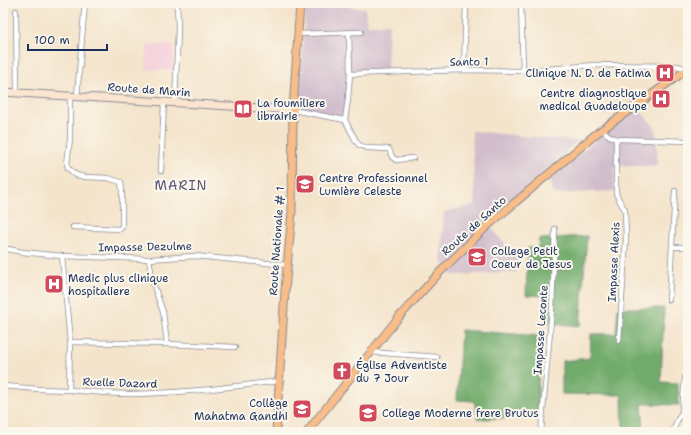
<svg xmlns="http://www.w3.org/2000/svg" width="691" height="435" viewBox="0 0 691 435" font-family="'Shantell Sans',sans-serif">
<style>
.built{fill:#f5cfdb}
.industrial{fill:#d1bdcc}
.forest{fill:#72ac6c;stroke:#466e65}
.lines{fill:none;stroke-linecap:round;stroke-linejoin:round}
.minor-casing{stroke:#888a94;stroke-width:6}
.secondary-casing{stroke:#888a94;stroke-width:9}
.primary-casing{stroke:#888a94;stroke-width:9}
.minor{stroke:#fff;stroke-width:4.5}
.secondary{stroke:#fce5d0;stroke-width:7}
.primary{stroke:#f8bd89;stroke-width:7}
.labels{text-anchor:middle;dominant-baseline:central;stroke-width:4;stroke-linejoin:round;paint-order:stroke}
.street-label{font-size:11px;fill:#1b2f5e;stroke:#fbf7ec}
.poi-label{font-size:11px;fill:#1b2f5e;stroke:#fbf7ec;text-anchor:start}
.quarter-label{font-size:13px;letter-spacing:1px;fill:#595276;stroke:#fbf7ec}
</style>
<rect width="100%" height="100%" fill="#fbf7ec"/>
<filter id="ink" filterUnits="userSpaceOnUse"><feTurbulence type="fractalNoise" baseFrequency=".025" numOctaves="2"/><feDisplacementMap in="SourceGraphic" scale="8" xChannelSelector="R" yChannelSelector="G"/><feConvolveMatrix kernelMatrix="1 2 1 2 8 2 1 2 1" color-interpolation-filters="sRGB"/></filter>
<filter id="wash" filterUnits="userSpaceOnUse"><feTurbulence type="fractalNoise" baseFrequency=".012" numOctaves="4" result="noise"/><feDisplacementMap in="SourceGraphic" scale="16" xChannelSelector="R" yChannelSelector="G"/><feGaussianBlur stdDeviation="0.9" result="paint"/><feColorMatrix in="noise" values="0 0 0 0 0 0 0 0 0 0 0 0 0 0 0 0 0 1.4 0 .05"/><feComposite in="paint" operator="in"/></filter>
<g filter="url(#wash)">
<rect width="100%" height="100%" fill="#f4e4cb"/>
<polygon class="built" points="147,45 174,45 173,70 146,70"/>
<g class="industrial">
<polygon points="306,3 348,3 348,7 365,8 367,25 389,24 387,71 349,73 345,120 298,108"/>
<polygon points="638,108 656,129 658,166 615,166 614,191 553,194 549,179 608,130"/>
<polygon points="472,131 577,141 487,223 518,259 516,272 452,275 441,260 444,212 475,205"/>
</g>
<g class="forest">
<polygon points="587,236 580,326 545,323 548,296 526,295 528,248 538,248 539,239"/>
<polygon points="618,308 664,308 661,382 678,383 679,405 642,404 644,429 623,430 622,395 562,394 562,361 590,358 591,334 616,334"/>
<polygon points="461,330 540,336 537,417 478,419 474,401 457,400"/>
</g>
</g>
<g filter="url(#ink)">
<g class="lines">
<g class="minor-casing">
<g id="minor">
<polyline points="521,3 523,71"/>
<polyline points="16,11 17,93"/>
<polyline points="349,32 350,74"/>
<polyline points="298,34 361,32"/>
<polyline points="464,70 466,3"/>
<polyline points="70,96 70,139 67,164 68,168 76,175 85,177 108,178 121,182 122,190 122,227 120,229 73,227"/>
<polyline points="77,96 85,3"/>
<polyline points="175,103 178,29 177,3"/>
<polyline points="293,110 345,120 348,99 350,74 464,70 523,71 595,65 677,66 688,69"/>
<polyline points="345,120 356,141 359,145 367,148 389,149 392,157 396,160 413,158"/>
<polyline points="602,129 608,135 616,139 616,193 618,198 625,210 626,240 619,340"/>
<polyline points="616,139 688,141"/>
<polyline points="161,171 164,102"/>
<polyline points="672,247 688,247"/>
<polyline points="3,248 22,252 62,256 149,259 195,256 287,265"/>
<path d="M 62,256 L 70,342 L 69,390 C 88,391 108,394 127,394 C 178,394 229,387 279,381"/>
<polyline points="149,259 153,283 163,312 167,344"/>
<polyline points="3,270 3,271"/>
<polyline points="669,300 675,191"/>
<polyline points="70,342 167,344 235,347"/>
<polyline points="370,352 437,357"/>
<polyline points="3,386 38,389 69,390"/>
<polyline points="541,432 552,309 555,229"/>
<polyline points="673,432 677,421 682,412 685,378"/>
</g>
</g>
<g class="secondary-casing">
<polyline id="secondary" points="3,92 293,110"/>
</g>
<g class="primary-casing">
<g id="primary">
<polyline points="276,432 285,291 292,212 293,110 300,3"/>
<polyline points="307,432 399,317 439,273 485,228 597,133 688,69"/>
</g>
</g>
<use href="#minor" class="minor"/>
<use href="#secondary" class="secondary"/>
<use href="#primary" class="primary"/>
</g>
</g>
<defs>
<g id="hospital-square" transform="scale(1)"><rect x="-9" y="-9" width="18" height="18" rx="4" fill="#d1495b" stroke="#fbf7ec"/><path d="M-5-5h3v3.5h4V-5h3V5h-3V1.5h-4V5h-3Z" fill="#fff"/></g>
<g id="library-square" transform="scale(1)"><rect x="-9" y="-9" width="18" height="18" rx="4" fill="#d1495b" stroke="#fbf7ec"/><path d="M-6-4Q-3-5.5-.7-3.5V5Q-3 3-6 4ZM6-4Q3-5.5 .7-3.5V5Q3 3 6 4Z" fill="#fff"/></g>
<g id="university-square" transform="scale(1)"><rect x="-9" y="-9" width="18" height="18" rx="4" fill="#d1495b" stroke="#fbf7ec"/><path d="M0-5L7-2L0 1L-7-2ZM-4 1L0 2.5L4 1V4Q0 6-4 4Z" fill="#fff"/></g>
<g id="school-square" transform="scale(1)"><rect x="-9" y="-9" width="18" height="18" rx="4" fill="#d1495b" stroke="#fbf7ec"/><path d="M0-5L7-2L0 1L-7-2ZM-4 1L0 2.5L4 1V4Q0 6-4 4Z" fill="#fff"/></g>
<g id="church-square" transform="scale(1)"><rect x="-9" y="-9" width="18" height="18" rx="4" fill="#d1495b" stroke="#fbf7ec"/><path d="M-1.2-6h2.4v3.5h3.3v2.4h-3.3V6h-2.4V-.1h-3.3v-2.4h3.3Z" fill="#fff"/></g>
</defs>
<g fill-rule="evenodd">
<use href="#hospital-square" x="665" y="73"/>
<use href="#hospital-square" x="661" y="99"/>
<use href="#library-square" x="243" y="109"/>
<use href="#university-square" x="305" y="184"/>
<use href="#school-square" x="477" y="257"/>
<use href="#hospital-square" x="54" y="284"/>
<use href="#church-square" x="342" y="371"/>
<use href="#school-square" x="302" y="409"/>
<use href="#school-square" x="368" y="413"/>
</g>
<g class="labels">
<g class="street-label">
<text transform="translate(469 62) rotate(-1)">Santo 1</text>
<text transform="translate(149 90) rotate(4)">Route de Marin</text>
<text transform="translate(474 226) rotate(-42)">Route de Santo</text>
<text transform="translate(277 241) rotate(-86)">Route Nationale # 1</text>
<text transform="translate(145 247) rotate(-1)">Impasse Dezulme</text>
<text transform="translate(614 262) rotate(-87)">Impasse Alexis</text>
<text transform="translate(541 330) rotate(-86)">Impasse Leconte</text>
<text transform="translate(120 383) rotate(2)">Ruelle Dazard</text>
</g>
<g class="poi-label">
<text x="651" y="73" text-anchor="end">Clinique N. D. de Fatima</text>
<text x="647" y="93" text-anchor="end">Centre diagnostique<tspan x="647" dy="13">medical Guadeloupe</tspan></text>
<text x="257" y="103">La foumiliere<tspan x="257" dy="13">librairie</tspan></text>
<text x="319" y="178">Centre Professionnel<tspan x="319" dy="13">Lumière Celeste</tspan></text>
<text x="491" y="251">College Petit<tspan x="491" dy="13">Coeur de Jesus</tspan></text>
<text x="68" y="278">Medic plus clinique<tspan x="68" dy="13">hospitaliere</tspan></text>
<text x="356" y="365">Église Adventiste<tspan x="356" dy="13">du 7 Jour</tspan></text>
<text x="288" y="403" text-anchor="end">Collège<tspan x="288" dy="13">Mahatma Gandhi</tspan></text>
<text x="382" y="413">College Moderne frere Brutus</text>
</g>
<g class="quarter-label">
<text x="181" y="185">MARIN</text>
</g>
</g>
<rect width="691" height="435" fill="none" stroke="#fbf7ec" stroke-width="16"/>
<path d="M28 44v6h79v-6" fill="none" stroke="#1b2f5e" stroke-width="2"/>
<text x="34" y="44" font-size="12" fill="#1b2f5e" stroke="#fbf7ec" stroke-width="3" paint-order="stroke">100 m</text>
</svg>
